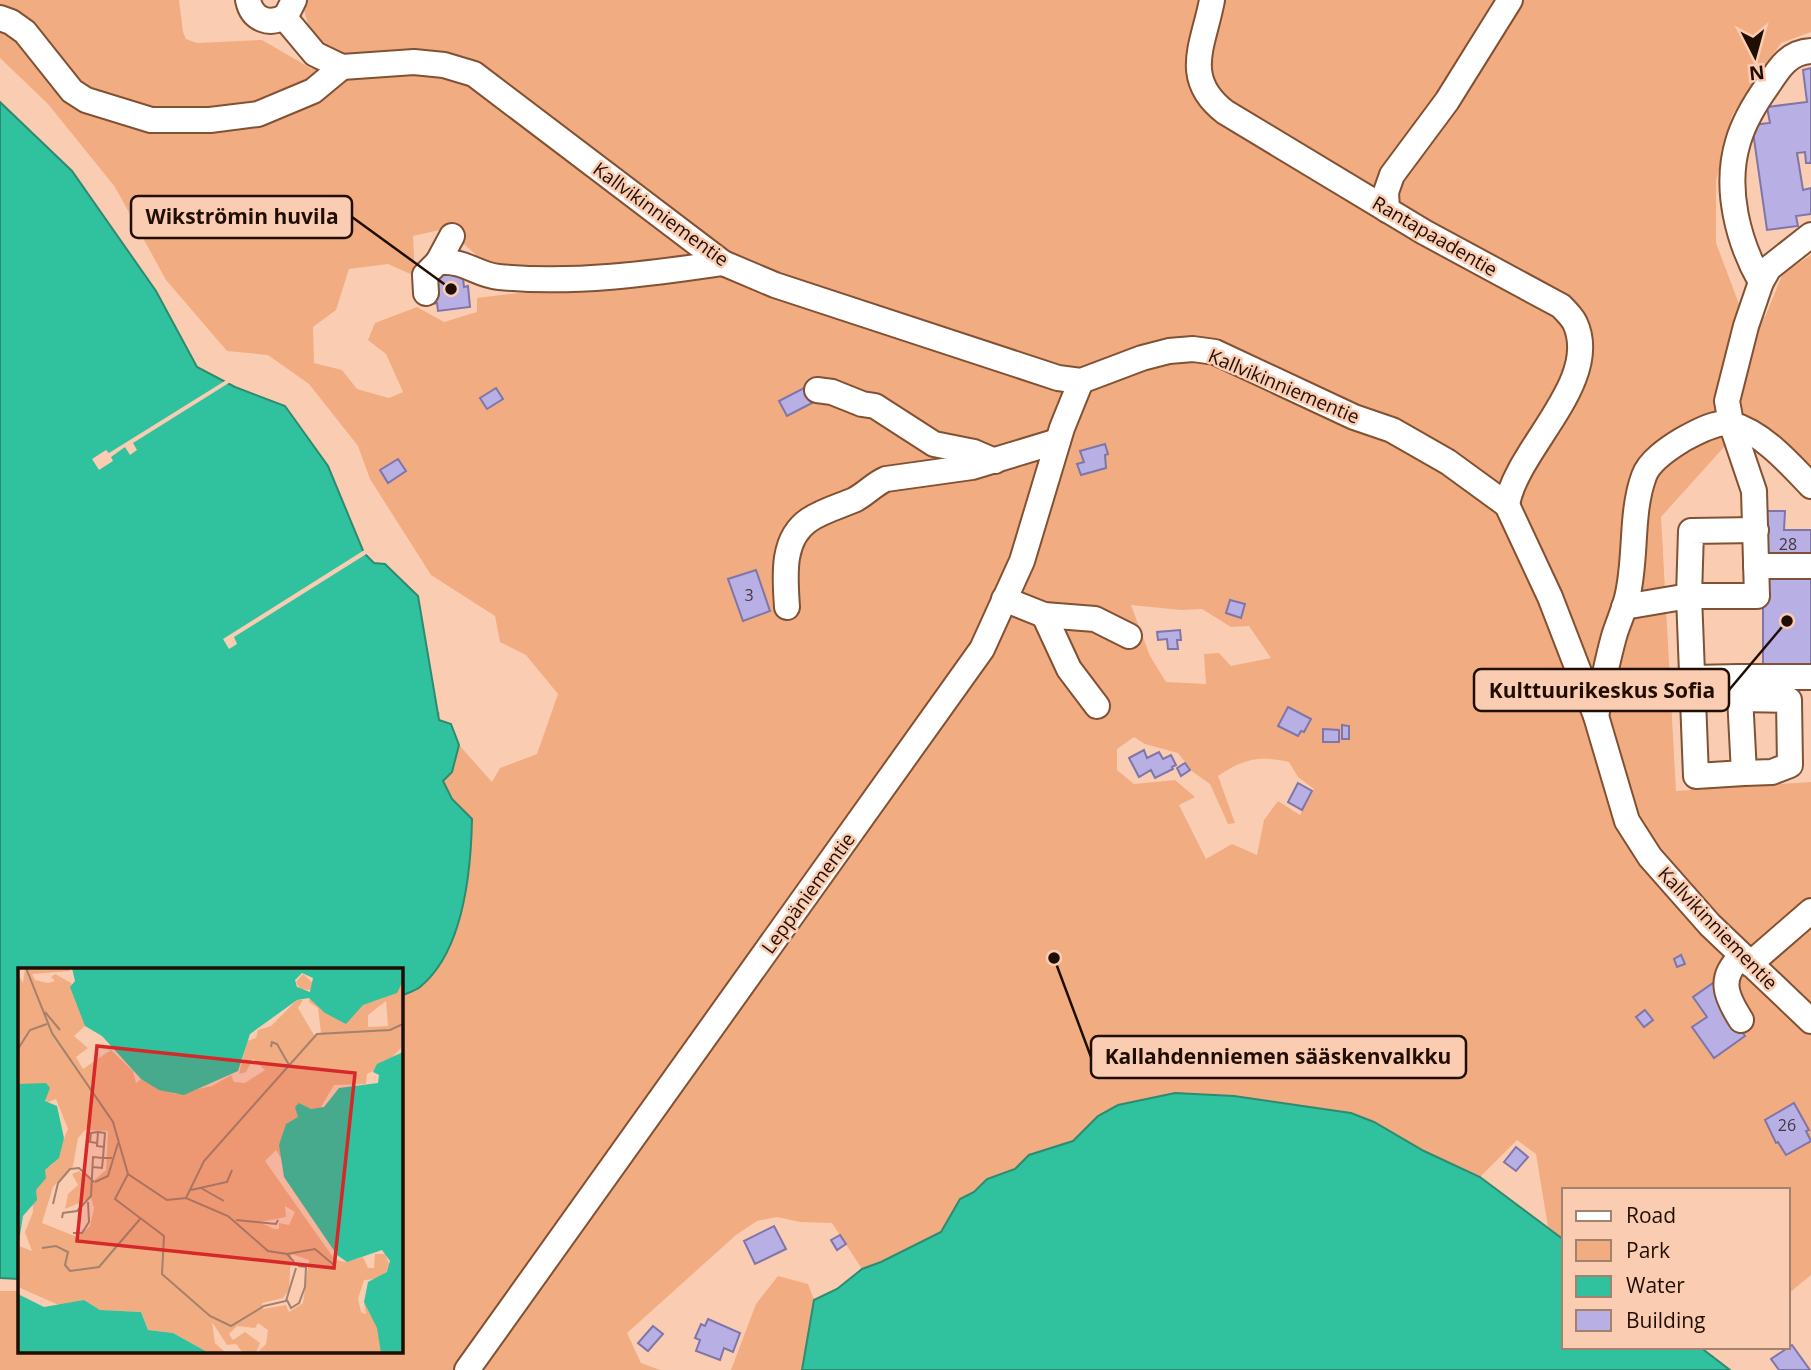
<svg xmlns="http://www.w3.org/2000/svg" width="1811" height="1370" viewBox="0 0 1811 1370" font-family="'Open Sans',sans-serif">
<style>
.green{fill:#f2ac81;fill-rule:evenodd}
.water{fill:#30c19e;stroke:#2c8b70;stroke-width:2}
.pier{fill:#facdb3}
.building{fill:#b8afe5;stroke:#7e75a8;stroke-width:2}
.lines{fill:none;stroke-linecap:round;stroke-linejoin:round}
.minor-casing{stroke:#805133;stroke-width:28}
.minor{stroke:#fff;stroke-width:24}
.labels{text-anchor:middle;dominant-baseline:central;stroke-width:5;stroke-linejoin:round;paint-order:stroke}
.number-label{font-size:16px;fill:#47363c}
.street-label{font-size:19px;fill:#210e03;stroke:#facdb3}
.inset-road{fill:none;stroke:#a3816d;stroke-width:2}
.view{fill:#d62828;fill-opacity:0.15;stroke:#d62828;stroke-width:3.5}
.inset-edge{fill:none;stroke:#210e03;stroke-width:3.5}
.leader{fill:none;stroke:#210e03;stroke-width:2.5}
.callout-dot{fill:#210e03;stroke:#facdb3;stroke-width:2.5}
.callout{fill:#facdb3;stroke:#210e03;stroke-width:2.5}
.callout-label{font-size:21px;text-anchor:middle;font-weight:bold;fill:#210e03}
</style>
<rect width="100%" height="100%" fill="#facdb3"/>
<g class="green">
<path d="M 0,0 L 179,0 L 183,32 L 186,39 L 197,43 L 262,40 L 312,69 L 323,49 L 308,24 L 301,0 L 1811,0 L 1811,32 L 1781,43 L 1732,115 L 1716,181 L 1716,243 L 1742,312 L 1765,317 L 1783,273 L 1811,255 L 1811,469 L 1742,427 L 1661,517 L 1676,791 L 1811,782 L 1811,1275 L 1788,1294 L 1788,1190 L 1564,1190 L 1564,1240 L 1548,1227 L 1536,1154 L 1517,1140 L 1480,1177 L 1424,1151 L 1374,1122 L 1351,1113 L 1234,1096 L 1080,1138 L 1015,1169 L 987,1179 L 974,1192 L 960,1199 L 941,1232 L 881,1262 L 862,1269 L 832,1223 L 800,1222 L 777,1217 L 757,1221 L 736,1235 L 627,1333 L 641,1363 L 660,1370 L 0,1370 L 0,1291 L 19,1291 L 19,1351 L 401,1351 L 401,969 L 393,717 L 440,712 L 439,720 L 451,724 L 459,745 L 492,782 L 500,768 L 537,754 L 558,694 L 526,655 L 500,642 L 495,616 L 431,575 L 370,479 L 358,446 L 309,384 L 268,355 L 227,351 L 166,280 L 115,187 L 48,104 L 0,58 ZM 453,227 L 464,244 L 487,265 L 560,288 L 477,298 L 477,312 L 444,322 L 417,307 L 375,323 L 368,340 L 386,354 L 403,392 L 389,398 L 357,389 L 342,370 L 314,363 L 313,327 L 336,310 L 349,269 L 388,264 L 415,276 L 413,236 ZM 1131,605 L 1181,610 L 1202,609 L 1231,627 L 1249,626 L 1271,658 L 1231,666 L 1219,653 L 1204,654 L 1206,684 L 1166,682 L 1150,656 ZM 1134,737 L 1145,744 L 1178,753 L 1193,772 L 1210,784 L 1228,824 L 1235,823 L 1218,776 C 1243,759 1259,755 1289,762 L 1298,777 L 1314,789 L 1300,815 L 1278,801 L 1264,820 L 1257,855 L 1232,844 L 1206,859 L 1179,805 L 1195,797 L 1175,780 L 1134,784 L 1117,770 L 1117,749 Z"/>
<polygon points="778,1276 808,1284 814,1300 802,1370 731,1370 756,1304"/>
</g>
<g class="water">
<path d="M 0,102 L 72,171 L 156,291 L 197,367 L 235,387 L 285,406 L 328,466 L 364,553 L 374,563 L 385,564 L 418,596 L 439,720 L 451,724 L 459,745 L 452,772 L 443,781 L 452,799 L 472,819 C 471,871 464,951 420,987 C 415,991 407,993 401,996 L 401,969 L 19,969 L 19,1279 L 0,1278 Z"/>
<polygon points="1175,1093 1234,1096 1351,1113 1374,1122 1424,1151 1480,1177 1564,1240 1564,1347 1700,1347 1730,1370 802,1370 814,1300 837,1289 862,1269 881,1262 941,1232 960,1199 974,1192 987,1179 1015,1169 1029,1155 1073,1141 1098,1116 1118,1105"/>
</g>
<g class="pier">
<polygon points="228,379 232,381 133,443 137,450 130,455 125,447 111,457 113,461 99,470 92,459 106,450 109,453"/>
<polygon points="366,549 368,553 234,637 237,644 229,649 223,639"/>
</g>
<g class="building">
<polygon points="1811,68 1811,163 1806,163 1805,152 1797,153 1803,190 1811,188 1811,214 1796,216 1798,226 1767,230 1752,125 1770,123 1767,107 1807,102 1803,70"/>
<polygon points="462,270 464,287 468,286 470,307 438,311 437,303 432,304 433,277 441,277 440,273"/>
<polygon points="496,388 503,399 487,409 480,398"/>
<polygon points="804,388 812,403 787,416 779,401"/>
<polygon points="1105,444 1108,454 1105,455 1106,468 1081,475 1077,464 1084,462 1080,451"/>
<polygon points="398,459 406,471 388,483 380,470"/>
<polygon points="1764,511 1785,511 1784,530 1811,530 1811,557 1764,557"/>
<polygon points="756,570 770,611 743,621 728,579"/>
<rect x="1763" y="574" width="48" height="94"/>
<polygon points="1230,600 1245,604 1241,618 1226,613"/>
<polygon points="1180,630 1181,640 1177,640 1178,649 1168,649 1167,639 1158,640 1157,632"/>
<polygon points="1288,707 1311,719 1304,732 1301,731 1298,736 1278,726"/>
<polygon points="1342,725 1349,726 1349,739 1342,739"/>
<polygon points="1323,729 1339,730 1339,742 1323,742"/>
<polygon points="1144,750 1147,758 1159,752 1163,759 1171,755 1176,765 1172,767 1173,769 1155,778 1151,770 1139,777 1129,758"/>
<polygon points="1185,763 1190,770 1181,776 1177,768"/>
<polygon points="1298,783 1312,791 1302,810 1288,802"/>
<polygon points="1681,955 1685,964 1677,967 1674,959"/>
<polygon points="1713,983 1729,1006 1726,1008 1745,1036 1714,1058 1692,1027 1707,1017 1693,997"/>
<polygon points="1645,1010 1653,1020 1644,1027 1636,1017"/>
<polygon points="1794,1103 1809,1130 1806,1131 1811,1141 1786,1155 1778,1142 1776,1143 1765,1120"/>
<polygon points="1516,1147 1528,1157 1516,1171 1504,1162"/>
<polygon points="774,1226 786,1249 755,1264 744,1241"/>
<polygon points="840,1235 846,1244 837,1250 831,1240"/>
<polygon points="708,1319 740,1333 733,1352 724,1348 720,1360 696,1351 700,1340 695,1338 701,1324 705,1326"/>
<polygon points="653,1326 663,1334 648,1351 638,1343"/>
<polygon points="1792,1345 1810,1370 1779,1370 1771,1359"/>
</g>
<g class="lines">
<g class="minor-casing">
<g id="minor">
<path d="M 248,0 C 252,20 270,26 286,16 L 294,0"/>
<path d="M 1212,0 C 1204,44 1181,78 1225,112 L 1424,232 L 1561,306 C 1566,311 1572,317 1575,323 C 1602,382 1516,449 1507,505"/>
<polyline points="284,17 315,54 342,67 414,62 444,65 474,74 723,263 775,285 1058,378 1081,381 1142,358 1169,351 1193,349 1215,352 1354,417 1392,430 1448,462 1507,505 1550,597 1596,716 1627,821 1650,857 1710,925 1811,1021"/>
<polyline points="0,18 11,22 25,32 72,91 86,100 151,120 210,120 258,114 313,91 342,67"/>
<polyline points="1387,210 1386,192 1392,175 1447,101 1510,0"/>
<polyline points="438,262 452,236"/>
<path d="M 1761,282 C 1738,242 1724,188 1738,142 C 1744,121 1755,103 1768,85 C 1779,68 1789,52 1811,51"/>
<path d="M 426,293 L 425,275 L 438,262 C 466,260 476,275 499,277 C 574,284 649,274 723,263"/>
<polyline points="817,390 832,392 862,404 875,406 934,444 974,452 995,461"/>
<polyline points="1756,566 1811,566"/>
<polyline points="1004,599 1044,615 1095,619 1129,636"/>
<path d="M 787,607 C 785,577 781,539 809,520 C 822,511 840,506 854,500 C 866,494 874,484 886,479 L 972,467 L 1058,441"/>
<polyline points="1624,607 1689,596 1691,531 1756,530"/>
<polyline points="1044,615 1069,669 1097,706"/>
<polyline points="1739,677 1811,677"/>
<polyline points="1692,678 1739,677 1744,773 1696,776 1689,596 1757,596 1754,491 1731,423 1727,401 1746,326 1761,282 1769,268 1811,235"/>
<polyline points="1740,699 1789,700 1790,765 1772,772 1744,773"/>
<path d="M 1596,716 C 1602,689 1607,660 1615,633 C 1619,621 1624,610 1627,598 C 1637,558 1630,514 1644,476 C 1649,461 1669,448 1682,440 C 1695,433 1717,420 1732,424 C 1763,433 1790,464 1811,486"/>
<polyline points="1750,964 1811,911"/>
<path d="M 1741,1020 C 1725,995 1718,977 1742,956"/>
<polyline points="467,1370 982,649 1022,561 1062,428 1081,381"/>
</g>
</g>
<use href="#minor" class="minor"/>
</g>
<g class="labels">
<g class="number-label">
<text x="1788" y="544">28</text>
<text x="749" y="595">3</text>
<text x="1787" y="1125">26</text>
</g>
<g class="street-label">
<text transform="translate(661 214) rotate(36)">Kallvikinniementie</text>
<text transform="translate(1435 236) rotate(30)">Rantapaadentie</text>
<text transform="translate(1284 386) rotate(23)">Kallvikinniementie</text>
<text transform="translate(808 893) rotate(-54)">Leppäniementie</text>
<text transform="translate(1718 928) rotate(46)">Kallvikinniementie</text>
</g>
</g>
<g transform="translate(18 968)">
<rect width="385" height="385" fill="#facdb3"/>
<path d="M 0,0 L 49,0 L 53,3 L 14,6 L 17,12 L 30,15 L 37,13 L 33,9 L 37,6 L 53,15 L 67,58 L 56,68 L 70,80 L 58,89 L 65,101 L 93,82 L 115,103 L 118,115 L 123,111 L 157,126 L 194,118 L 213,107 L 216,114 L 227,115 L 247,102 L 235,91 L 228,104 L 221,106 L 229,73 L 238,70 L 240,62 L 253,58 L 279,32 L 285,32 L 280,40 L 296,67 L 303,65 L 300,40 L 291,34 L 293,22 L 282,21 L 278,14 L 285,6 L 295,15 L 306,14 L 297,20 L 344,37 L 365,30 L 385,13 L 383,80 L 366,98 L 349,106 L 348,116 L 316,117 L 271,193 L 265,193 L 258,182 L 247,193 L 317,292 L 328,294 L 345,289 L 350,300 L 356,300 L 357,286 L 367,286 L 373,300 L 360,311 L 346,312 L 340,331 L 343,344 L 348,346 L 346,334 L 358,343 L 385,385 L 239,385 L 248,376 L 250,362 L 240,355 L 237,360 L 219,358 L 211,366 L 215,372 L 227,364 L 242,375 L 238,385 L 225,385 L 218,376 L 209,377 L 194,354 L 197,375 L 208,385 L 191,385 L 155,365 L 130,362 L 123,344 L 82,342 L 66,332 L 43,338 L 0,319 L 1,278 L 14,283 L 7,264 L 15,244 L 14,212 L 36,195 L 50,161 L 38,131 L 28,135 L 28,128 L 0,120 L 0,7 L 5,15 L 7,1 ZM 368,33 L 370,58 L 350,59 L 350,47 ZM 67,162 L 90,163 L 88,202 L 75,213 L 61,203 L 54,206 L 60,217 L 50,226 L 47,241 L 73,230 L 76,240 L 72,258 L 59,269 L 24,255 L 35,219 L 55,198 L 60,170 ZM 267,238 L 277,244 L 271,257 L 261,255 L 261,261 L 256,261 L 242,254 L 268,249 ZM 273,286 L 291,292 L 285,335 L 271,344 L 268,337 L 245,341 L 244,335 L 265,330 L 271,322 Z" fill="#f2ac81" fill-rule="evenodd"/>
<path d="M 54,0 L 385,0 L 385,13 L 379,25 L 345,37 L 328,56 L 307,45 L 291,30 L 279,32 L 232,66 L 220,103 L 166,127 L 141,122 L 123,111 L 84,68 L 67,58 L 52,19 L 57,13 ZM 284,5 L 295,10 L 292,24 L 279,19 L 277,12 ZM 385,84 L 385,385 L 363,385 L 359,360 L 346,334 L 350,314 L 369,304 L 372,293 L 364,282 L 329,294 L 319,287 L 266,209 L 261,177 L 268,156 L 280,149 L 277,139 L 281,135 L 293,141 L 306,139 L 321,120 L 360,115 L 361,107 L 355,104 L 359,96 ZM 28,115 L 32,120 L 27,133 L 39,138 L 46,170 L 41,190 L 27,202 L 28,210 L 18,222 L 19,232 L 5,248 L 0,280 L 0,116 ZM 0,326 L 26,339 L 66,332 L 82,342 L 123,344 L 130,362 L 155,365 L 191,385 L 0,385 Z" fill="#30c19e" fill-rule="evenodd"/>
<path class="inset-road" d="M 8,0 L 34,65 L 95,154 L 110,206 L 149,232 L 168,230 L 210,248 L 250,283 L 269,286 L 276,294M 27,44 L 42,62M 253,79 L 254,74 L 259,76 L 271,97M 0,81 L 12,62 L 29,56M 79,175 L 72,174 L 73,165 L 80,164M 75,199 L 84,200 L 85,190 L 94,190M 110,206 L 97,231 L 146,268 L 144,306 L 192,348 L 213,358 L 246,338 L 268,333 L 278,300M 77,214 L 90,208 L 100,175M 183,220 L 206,233M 173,222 L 209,214 L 214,202M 168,230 L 186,193 L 299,66 L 372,62 L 385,56M 35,236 L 40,215 L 52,201 L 61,200 L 76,214M 44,250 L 45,245 L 59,243 L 73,228 L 75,189 L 85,190 L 87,165 L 80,164 L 79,178 L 86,179M 218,252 L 258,256 L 260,252M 55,265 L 64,265 L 71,254 L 70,234M 24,280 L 38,278 L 50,284 L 47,297 L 52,303 L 81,299 L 122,251M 269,286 L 297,281 L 317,298M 269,332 L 273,340 L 281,335 L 287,319 L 288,299 L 280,298"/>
<path class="view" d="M 79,78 L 337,105 L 316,300 L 59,273 Z"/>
<rect width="385" height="385" class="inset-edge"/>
</g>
<path class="leader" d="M451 289L352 217M1787 621L1729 690M1054 958L1091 1057"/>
<g class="callout-dot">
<circle cx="451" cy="289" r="7"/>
<circle cx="1787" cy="621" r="7"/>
<circle cx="1054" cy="958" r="7"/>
</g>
<g class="callout">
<rect x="131" y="196" width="221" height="42" rx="7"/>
<rect x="1474" y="669" width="255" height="42" rx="7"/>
<rect x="1091" y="1036" width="375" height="42" rx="7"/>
</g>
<g class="callout-label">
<text x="242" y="224">Wikströmin huvila</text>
<text x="1602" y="698">Kulttuurikeskus Sofia</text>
<text x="1278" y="1064">Kallahdenniemen sääskenvalkku</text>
</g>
<rect x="1562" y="1188" width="228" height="161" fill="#facdb3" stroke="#a3816d" stroke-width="2"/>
<rect x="1576" y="1211" width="35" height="10" fill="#ffffff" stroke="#a3816d" stroke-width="2"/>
<text x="1626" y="1223" font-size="21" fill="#210e03">Road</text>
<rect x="1576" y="1240" width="35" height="21" fill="#f2ac81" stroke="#a3816d" stroke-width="2"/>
<text x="1626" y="1258" font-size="21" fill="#210e03">Park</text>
<rect x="1576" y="1276" width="35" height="21" fill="#30c19e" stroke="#a3816d" stroke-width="2"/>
<text x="1626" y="1293" font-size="21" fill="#210e03">Water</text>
<rect x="1576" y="1310" width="35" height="21" fill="#b8afe5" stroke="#a3816d" stroke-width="2"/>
<text x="1626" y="1328" font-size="21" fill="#210e03">Building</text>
<g transform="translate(1755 56) rotate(174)" stroke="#facdb3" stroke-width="5" paint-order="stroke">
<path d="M0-5L12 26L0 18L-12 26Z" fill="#210e03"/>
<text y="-10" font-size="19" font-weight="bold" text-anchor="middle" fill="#210e03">N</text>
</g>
</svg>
